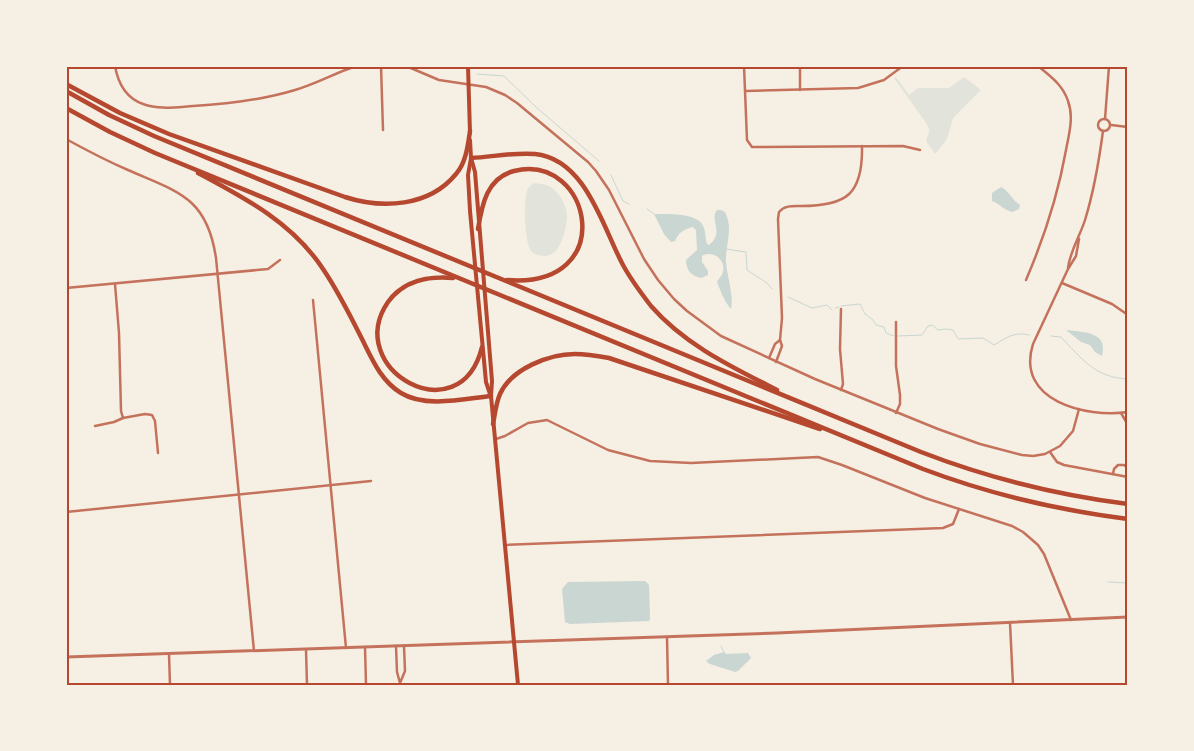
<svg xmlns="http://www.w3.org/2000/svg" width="1194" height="751" viewBox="0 0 1194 751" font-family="Commissioner,sans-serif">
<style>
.green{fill:#e2e4dc}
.water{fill:#c9d6d2}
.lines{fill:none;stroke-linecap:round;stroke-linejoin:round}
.stream{stroke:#c9d6d2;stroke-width:1}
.minor{stroke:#c5725c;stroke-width:2.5}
.tertiary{stroke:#c5725c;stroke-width:3}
.secondary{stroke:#b5482f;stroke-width:4}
.primary{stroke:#b5482f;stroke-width:4}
.motorway{stroke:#b5482f;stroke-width:4.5}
.neatline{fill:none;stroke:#b5482f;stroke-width:2}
</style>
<rect width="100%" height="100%" fill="#f6efe4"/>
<g class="green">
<path d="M 896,77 L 909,95 L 918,88 L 949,88 L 964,77 L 981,90 L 953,118 L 947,139 L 935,154 L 926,141 C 927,137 930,132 929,129 C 929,125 899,86 894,78 Z"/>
<path d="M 534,183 C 541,184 547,184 552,188 C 560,193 568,208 567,218 C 566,230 561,254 546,256 C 542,256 535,255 532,252 C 524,244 523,198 528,188 C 530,186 532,185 534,183 Z"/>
</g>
<g class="water">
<path d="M 1001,187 C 1010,192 1012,200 1020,205 L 1019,209 L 1012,212 C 1004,210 1000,204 992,201 L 992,193 Z"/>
<path d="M 717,210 L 721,210 L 725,212 C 734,230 725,244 726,262 C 727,276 734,296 731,309 C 724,301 721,292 717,282 C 719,278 722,276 723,272 C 726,259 712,250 702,256 L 702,262 L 708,271 L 708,275 L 701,278 C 691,276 686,270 686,260 L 697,250 L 696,230 L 693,227 C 684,229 678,233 675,241 L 671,242 L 664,234 L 654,214 C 666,214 700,212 704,228 C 706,234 705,239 707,244 L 709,245 C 725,232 709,221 717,210 Z"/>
<path d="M 1066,330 C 1082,332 1109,331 1102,356 L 1095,352 L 1090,345 L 1081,342 Z"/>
<polygon points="645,581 649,585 650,619 649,621 570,624 565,622 562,589 568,582"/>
<polygon points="724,652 726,654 748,653 751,658 738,671 735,672 710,664 706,661 714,655"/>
</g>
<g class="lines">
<g class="stream">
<polyline points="477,74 504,76 537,108 599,161"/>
<polyline points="611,175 623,201 629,204"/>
<polyline points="647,209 654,214"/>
<polyline points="726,249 746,252 747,270 767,283 772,289"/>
<polyline points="788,297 812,308 827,305 832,310"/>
<polyline points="841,306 860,304 865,314 873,320 876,325 884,327 886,333 894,336"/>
<polyline points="835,308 839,307"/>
<path d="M 898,336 L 922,335 L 928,326 L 932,325 L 938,330 L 946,329 L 953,330 L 958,339 L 983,338 L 994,345 C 1006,338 1015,331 1029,335"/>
<path d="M 1051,336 L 1061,337 C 1081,358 1095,378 1128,379"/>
<polyline points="1108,582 1128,583"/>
<polyline points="721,646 724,652"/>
</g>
<g class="minor">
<path d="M 115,66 C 118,83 126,98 143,104 C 159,110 177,107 193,106 C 228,104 262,100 295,90 C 316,84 335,73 356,66"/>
<polyline points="381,66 383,130"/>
<polyline points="406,66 439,80 486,87 505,95 517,103 588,162 596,171 609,190 644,259 658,280 674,299 687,311 721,336 815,379 938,429 980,444 1022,455 1033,456 1045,454 1060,446 1073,431 1079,409"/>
<polyline points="744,66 747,140 752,147 903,146 920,150"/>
<polyline points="800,66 800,90"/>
<polyline points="746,91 858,88 884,80 903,66"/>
<circle cx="1104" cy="125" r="6"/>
<polyline points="1105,119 1109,66"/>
<polyline points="1111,125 1128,127"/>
<path d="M 66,139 C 86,150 107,161 128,170 C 178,192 207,197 216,258 L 254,651"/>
<path d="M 1079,239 L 1076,256 L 1068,269 L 1033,344 C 1015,401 1086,418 1128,412"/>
<path d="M 1068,268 C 1070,251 1080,236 1085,220 C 1094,191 1099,161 1103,131"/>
<path d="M 1026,280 C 1044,238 1058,195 1066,150 C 1069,134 1074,117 1068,101 C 1063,85 1050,76 1038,66"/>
<polyline points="1062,283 1112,304 1128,315"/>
<polyline points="115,284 119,333 121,411 123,418 145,414 152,415 155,421 158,453"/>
<polyline points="66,288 268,269 280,260"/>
<polyline points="313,300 346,648"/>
<polyline points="841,309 840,349 843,384 841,390"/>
<polyline points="896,322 896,366 900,395 900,404 896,413"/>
<polyline points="769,358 775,344 780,340"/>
<path d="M 776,362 L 782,346 L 780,340 L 782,318 L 778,219 L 779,212 C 785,205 793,206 801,206 C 847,206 863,194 862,146"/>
<polyline points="1121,413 1128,425"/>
<polyline points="95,426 114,422 123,418"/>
<polyline points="496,439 505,436 528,423 547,420 608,450 650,461 691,463 818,457 842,465 925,498 1012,526 1023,532 1030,538 1038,545 1044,554 1071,620"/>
<polyline points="1050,452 1057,462 1064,465 1128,477"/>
<polyline points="1113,474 1114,469 1118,465 1124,465 1128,468"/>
<polyline points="66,512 371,481"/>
<polyline points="504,545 943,528 953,524 959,509"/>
<polyline points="1010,623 1013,685"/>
<polyline points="667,637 668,685"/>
<polyline points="396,646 397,672 400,683 405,671 404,646"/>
<polyline points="365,647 366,685"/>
<polyline points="306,650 307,685"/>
<polyline points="169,654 170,685"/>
</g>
<polyline class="tertiary" points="66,657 777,633 1128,617"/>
<polyline class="secondary" points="514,642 518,685"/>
<g class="primary">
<polyline points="468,66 470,133"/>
<polyline points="470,140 471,158 468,175 470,211 486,382 490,394"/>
<polyline points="471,158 475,172 492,381 491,396 514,642"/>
</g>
<g class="motorway">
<path d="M 66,84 L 120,113 L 169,134 L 345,197 C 382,209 429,207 456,174 C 466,163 468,145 470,131"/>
<path d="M 66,91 L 109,115 L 154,136 L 921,452 C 988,478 1057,495 1128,504"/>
<path d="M 66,108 L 110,132 L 155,153 L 923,469 C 989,494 1057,510 1128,519"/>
<path d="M 471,158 C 492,157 514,152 535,154 C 586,159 603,228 623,265 C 631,280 641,293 651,306 C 685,345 732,367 777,390"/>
<path d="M 198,173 C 245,198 293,223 323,269 C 338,291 350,315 362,339 C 372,359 381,381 401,393 C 425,408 464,399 491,396"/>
<path d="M 478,229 C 482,204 487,178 514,171 C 592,152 620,289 507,280"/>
<path d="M 453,278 C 428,276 404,280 388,302 C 342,369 460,436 482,347"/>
<path d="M 493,424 C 495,414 496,403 500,394 C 511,369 549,354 575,354 C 587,354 598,356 609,358 L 820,429"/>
</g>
</g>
<rect width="1194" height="751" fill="none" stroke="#f6efe4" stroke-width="135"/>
<rect x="68" y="68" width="1058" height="616" class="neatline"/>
</svg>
